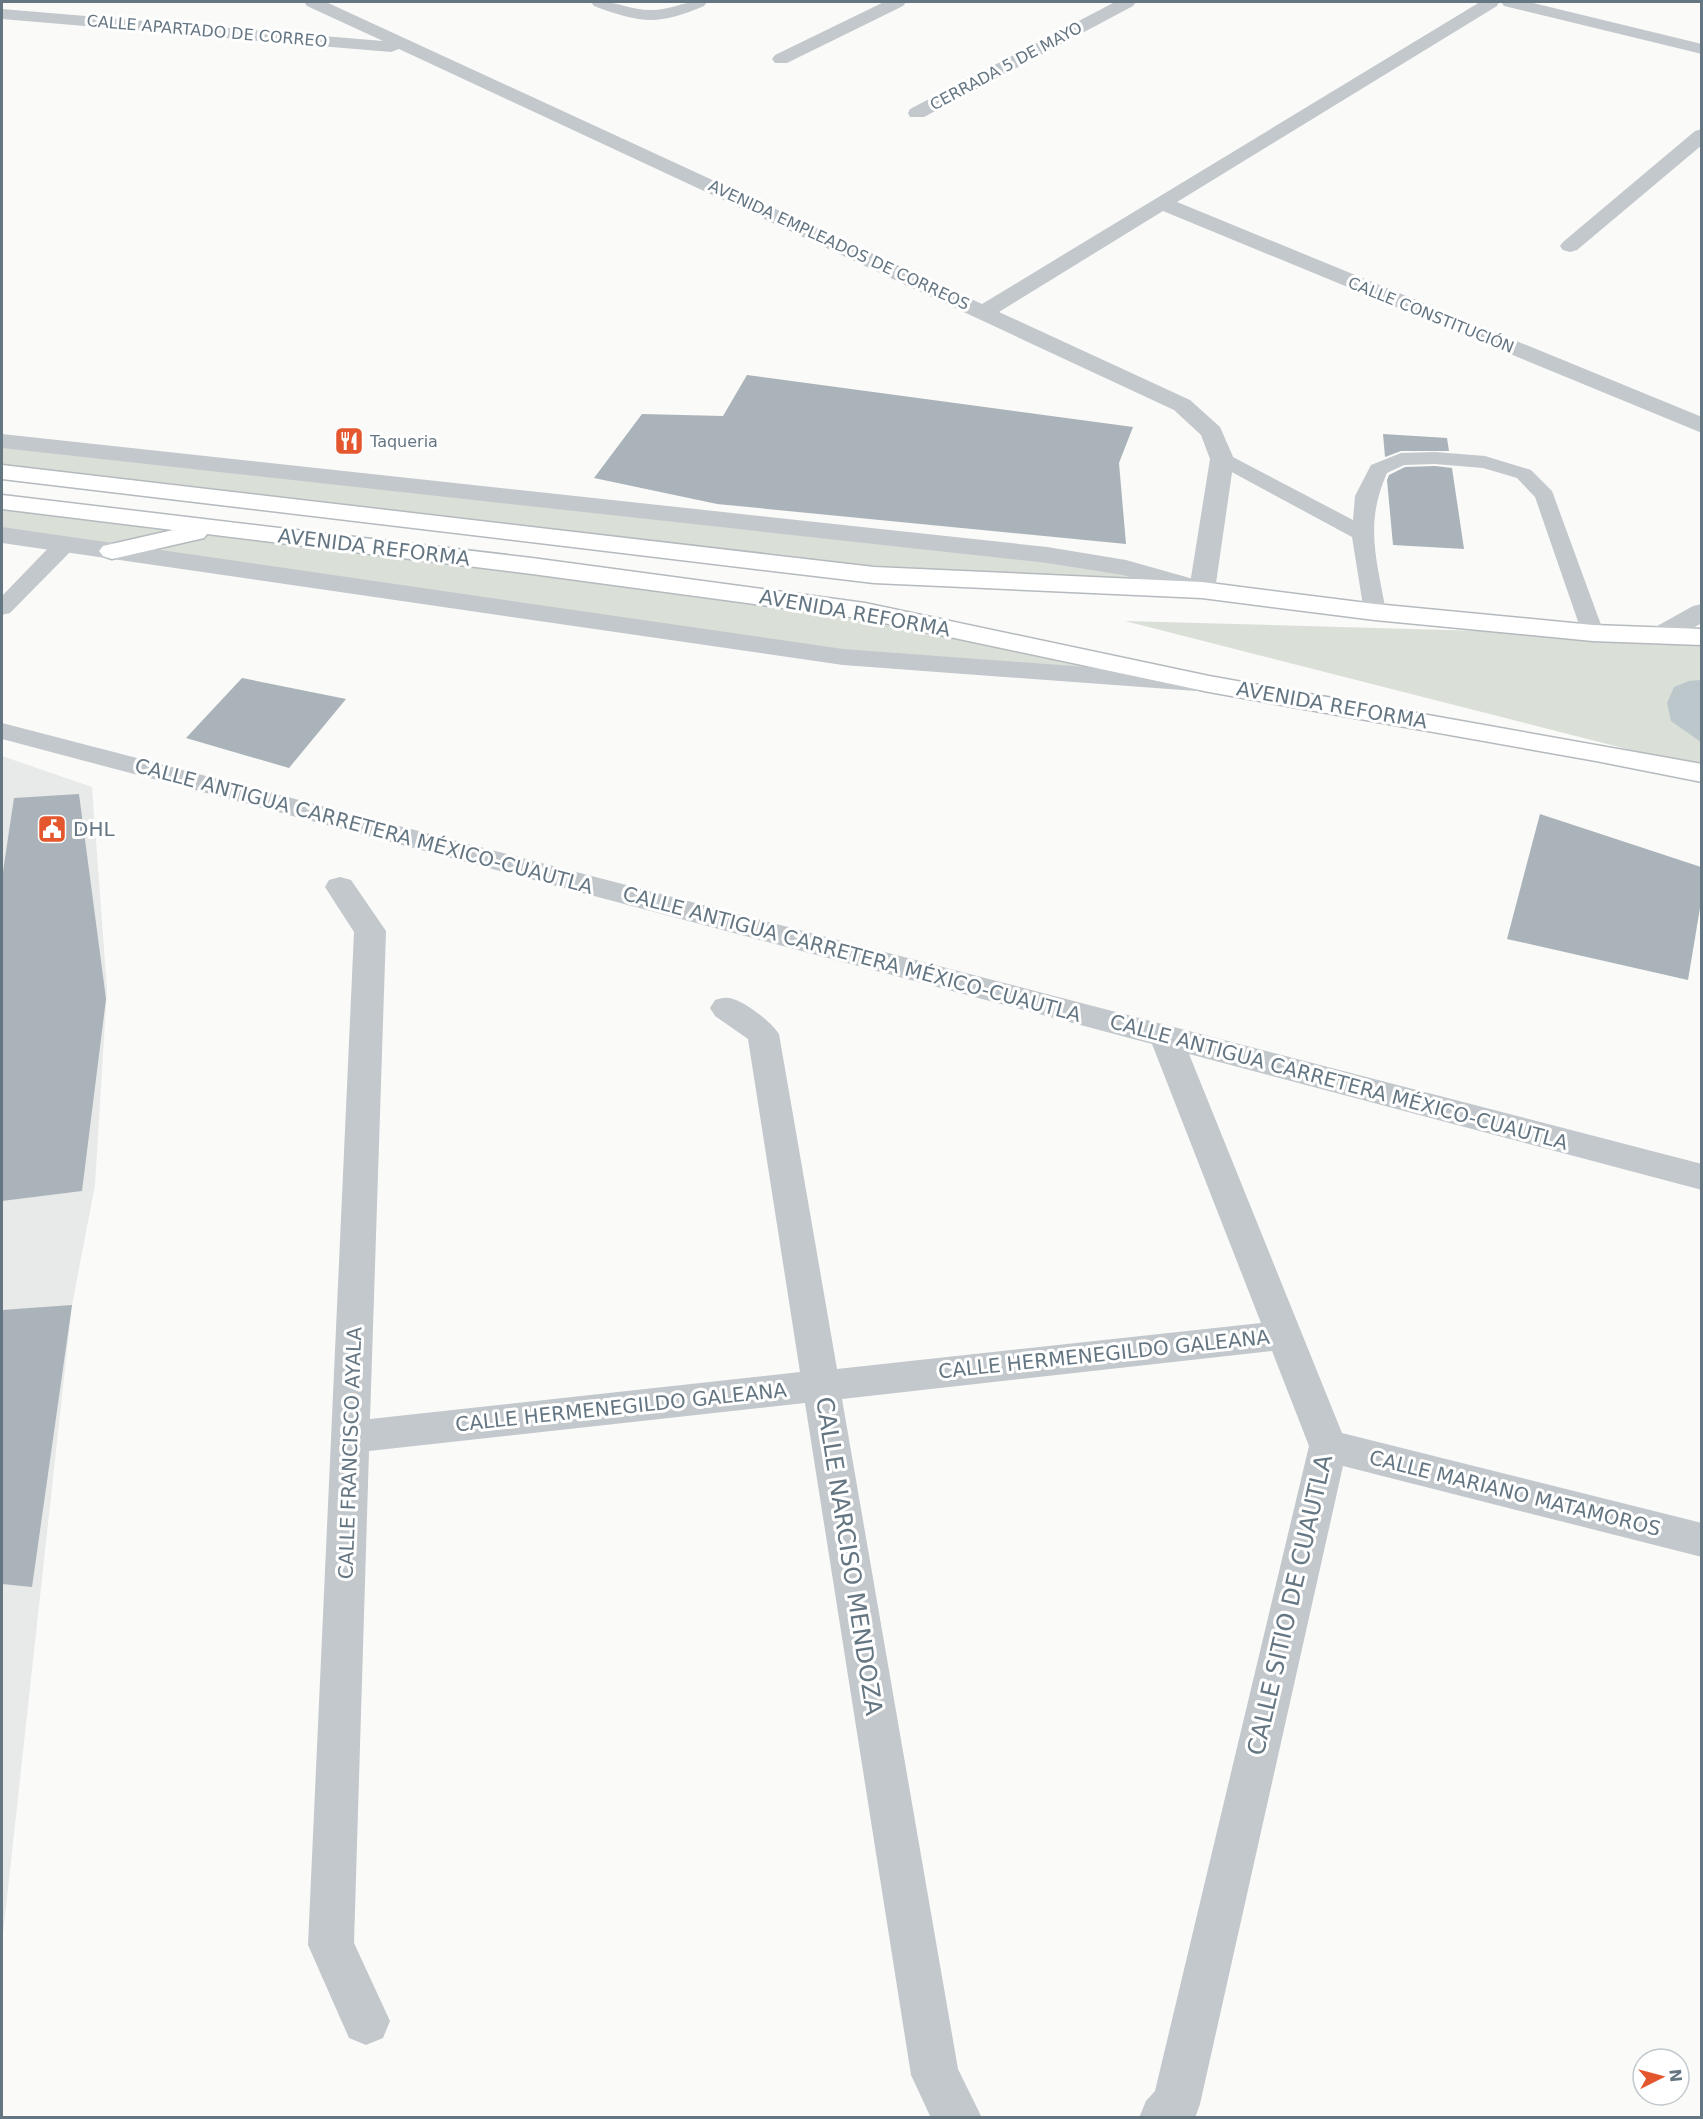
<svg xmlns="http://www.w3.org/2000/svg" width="1703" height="2119" viewBox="0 0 1703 2119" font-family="'DejaVu Sans',sans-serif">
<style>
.built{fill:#e8e9e9}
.green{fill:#dadfd7}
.water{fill:#bbc7cb}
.building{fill:#aab3b9}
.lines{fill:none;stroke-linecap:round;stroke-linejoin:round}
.primary-casing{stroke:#b5babe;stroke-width:3}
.service{fill:#c3c8cc;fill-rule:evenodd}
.minor{fill:#c3c8cc;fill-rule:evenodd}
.tertiary{fill:#c3c8cc;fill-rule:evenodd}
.primary{fill:#fff;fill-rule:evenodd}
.labels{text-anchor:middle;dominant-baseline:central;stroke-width:6;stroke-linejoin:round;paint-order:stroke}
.far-street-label{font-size:16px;fill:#657683;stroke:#fff}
.far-poi-label{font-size:16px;fill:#657683;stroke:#fff;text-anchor:start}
.street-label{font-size:20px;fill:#657683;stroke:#fff}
.poi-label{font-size:20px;fill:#657683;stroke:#fff;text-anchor:start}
.near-street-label{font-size:24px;fill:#657683;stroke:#fff}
</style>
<rect width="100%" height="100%" fill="#fafaf8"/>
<polygon class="built" points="2,756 92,787 107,989 95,1185 72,1305 2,1943"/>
<g class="green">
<polygon points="2,441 1047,555 1202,590 874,575 2,472"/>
<polygon points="2,502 395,549 865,611 1209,684 843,657 64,545 2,535"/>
<polygon points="1125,621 1701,637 1701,768"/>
</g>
<polygon class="water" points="1701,680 1702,680 1701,742 1671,721 1667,703 1674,687 1689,681"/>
<g class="building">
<polygon points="747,375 1133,427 1119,463 1126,544 717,504 594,478 642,414 723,416"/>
<polygon points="1383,434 1447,438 1449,451 1401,451 1385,457"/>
<polygon points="1435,466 1452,468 1464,549 1393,545 1387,480 1389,475 1405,467"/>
<polygon points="242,678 346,699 289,768 186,738"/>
<polygon points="79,794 106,999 82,1191 2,1201 2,878 14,798"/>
<polygon points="1540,814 1701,867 1701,902 1688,980 1507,939"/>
<polygon points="72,1305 32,1587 2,1584 2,1310"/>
</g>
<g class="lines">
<g class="primary-casing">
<g id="primary">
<polygon points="2,465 874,567 1202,582 1375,604 1593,625 1702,629 1702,645 1593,641 1375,620 1202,598 874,583 2,479"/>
<polygon points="2,495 532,558 865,603 1209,676 1702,764 1702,782 1596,761 1209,692 865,619 532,574 207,534 204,538 112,559 103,556 99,551 103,546 173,530 2,509"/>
</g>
</g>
<g class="service">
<path d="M 1435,452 L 1485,456 L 1531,470 L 1552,491 L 1604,633 L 1601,638 L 1593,640 L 1585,638 L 1582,633 L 1535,497 L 1517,478 L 1483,468 L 1435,464 L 1404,465 L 1387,473 C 1364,524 1377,560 1386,612 L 1383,617 L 1375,619 L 1367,617 L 1364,612 L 1352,537 L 1215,463 L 1212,459 L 1215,455 L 1222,453 L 1229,455 L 1353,520 L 1355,496 L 1371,465 L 1401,453 Z"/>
<polygon points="64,538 72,540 75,545 72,550 10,613 2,615 2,596 56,540"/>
</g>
<g class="minor">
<polygon points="304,2 326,2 982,304 1480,2 1499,2 1497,6 1177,202 1702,417 1702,433 1163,211 999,312 1190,400 1220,427 1234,459 1215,590 1211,596 1202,598 1193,596 1189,590 1210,459 1201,435 1174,410 399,49 391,52 2,19 2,9 383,41 307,6"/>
<path d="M 591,2 C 616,0 629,10 651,10 C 672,10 684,0 707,2 L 704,6 C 658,26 640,23 594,6 Z"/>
<polygon points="884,2 906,2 903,6 787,63 775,63 772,59 775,55"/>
<polygon points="1115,2 1136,2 1133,6 924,117 910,117 908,113 910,109"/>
<polygon points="1501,2 1529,2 1702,44 1702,54 1504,6"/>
<polygon points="1702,129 1702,145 1577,250 1570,252 1563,250 1560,246 1563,242 1695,131"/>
<path d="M 1702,604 L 1702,623 C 1685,632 1669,646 1650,642 L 1646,636 L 1650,630 L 1693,606 Z"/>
<path d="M 2,723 L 1702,1164 L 1702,1190 L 1189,1054 L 1342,1433 L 1702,1523 L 1702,1557 L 1343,1466 L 1200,2104 L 1195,2118 L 1139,2118 L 1146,2101 L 1155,2091 L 1309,1446 L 1272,1351 L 842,1399 L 958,2069 L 982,2118 L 931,2118 L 911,2075 L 805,1403 L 369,1451 L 354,1943 L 390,2021 L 383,2038 L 366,2045 L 349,2038 L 308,1945 L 354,932 L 325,887 L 329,880 L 340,877 L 351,880 L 386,931 L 370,1419 L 800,1372 L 748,1039 L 715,1016 L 710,1008 L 715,1000 C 719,999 724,997 729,998 C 743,1000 772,1022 779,1034 L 837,1369 L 1261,1323 L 1152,1044 L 2,739 Z"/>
</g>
<g class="tertiary">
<polygon points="2,434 1047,547 1126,560 1211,584 1215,590 1211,596 1202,598 1123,575 1047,563 2,448"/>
<polygon points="2,527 843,649 1196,675 1206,677 1210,683 1206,689 1196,691 843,665 2,543"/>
</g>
<use href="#primary" class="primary"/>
</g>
<defs>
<g id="restaurant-square" transform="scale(1.5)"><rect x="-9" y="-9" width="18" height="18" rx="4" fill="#e4572e" stroke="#fff"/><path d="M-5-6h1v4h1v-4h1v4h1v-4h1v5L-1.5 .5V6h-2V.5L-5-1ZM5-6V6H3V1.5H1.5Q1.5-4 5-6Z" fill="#fff"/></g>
<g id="civic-square" transform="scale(1.5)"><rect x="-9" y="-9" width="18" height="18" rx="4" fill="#e4572e" stroke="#fff"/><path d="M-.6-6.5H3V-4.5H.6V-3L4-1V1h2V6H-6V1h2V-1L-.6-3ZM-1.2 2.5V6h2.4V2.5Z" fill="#fff"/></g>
</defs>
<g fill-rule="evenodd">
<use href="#restaurant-square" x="349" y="441"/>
<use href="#civic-square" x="52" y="829"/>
</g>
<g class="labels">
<g class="far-street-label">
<text transform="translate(207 31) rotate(5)">CALLE APARTADO DE CORREO</text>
<text transform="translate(1006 66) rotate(-28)">CERRADA 5 DE MAYO</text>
<text transform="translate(839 245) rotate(25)">AVENIDA EMPLEADOS DE CORREOS</text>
<text transform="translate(1431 315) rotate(22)">CALLE CONSTITUCIÓN</text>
</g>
<g class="far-poi-label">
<text x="370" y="441">Taqueria</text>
</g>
<g class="street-label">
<text transform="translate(374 547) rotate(7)">AVENIDA REFORMA</text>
<text transform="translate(855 613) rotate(10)">AVENIDA REFORMA</text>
<text transform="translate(1332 705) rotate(10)">AVENIDA REFORMA</text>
<text transform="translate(364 826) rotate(15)">CALLE ANTIGUA CARRETERA MÉXICO-CUAUTLA</text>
<text transform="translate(852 954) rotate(15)">CALLE ANTIGUA CARRETERA MÉXICO-CUAUTLA</text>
<text transform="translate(1339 1082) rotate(15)">CALLE ANTIGUA CARRETERA MÉXICO-CUAUTLA</text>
<text transform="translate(1104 1354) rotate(-6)">CALLE HERMENEGILDO GALEANA</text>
<text transform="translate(621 1407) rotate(-6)">CALLE HERMENEGILDO GALEANA</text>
<text transform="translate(350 1453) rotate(-88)">CALLE FRANCISCO AYALA</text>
<text transform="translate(1515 1493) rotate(14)">CALLE MARIANO MATAMOROS</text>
</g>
<g class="poi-label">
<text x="73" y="829">DHL</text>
</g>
<g class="near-street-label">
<text transform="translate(849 1556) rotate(81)">CALLE NARCISO MENDOZA</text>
<text transform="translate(1290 1605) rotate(-77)">CALLE SITIO DE CUAUTLA</text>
</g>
</g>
<rect width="1703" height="2119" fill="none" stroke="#657683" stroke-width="6"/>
<g transform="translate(1661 2077) rotate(84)"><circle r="28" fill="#ffffff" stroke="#c1c8cd" stroke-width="1.5"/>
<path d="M0-4.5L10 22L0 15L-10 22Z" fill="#e4572e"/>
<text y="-9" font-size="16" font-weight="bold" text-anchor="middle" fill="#657683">N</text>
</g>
</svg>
